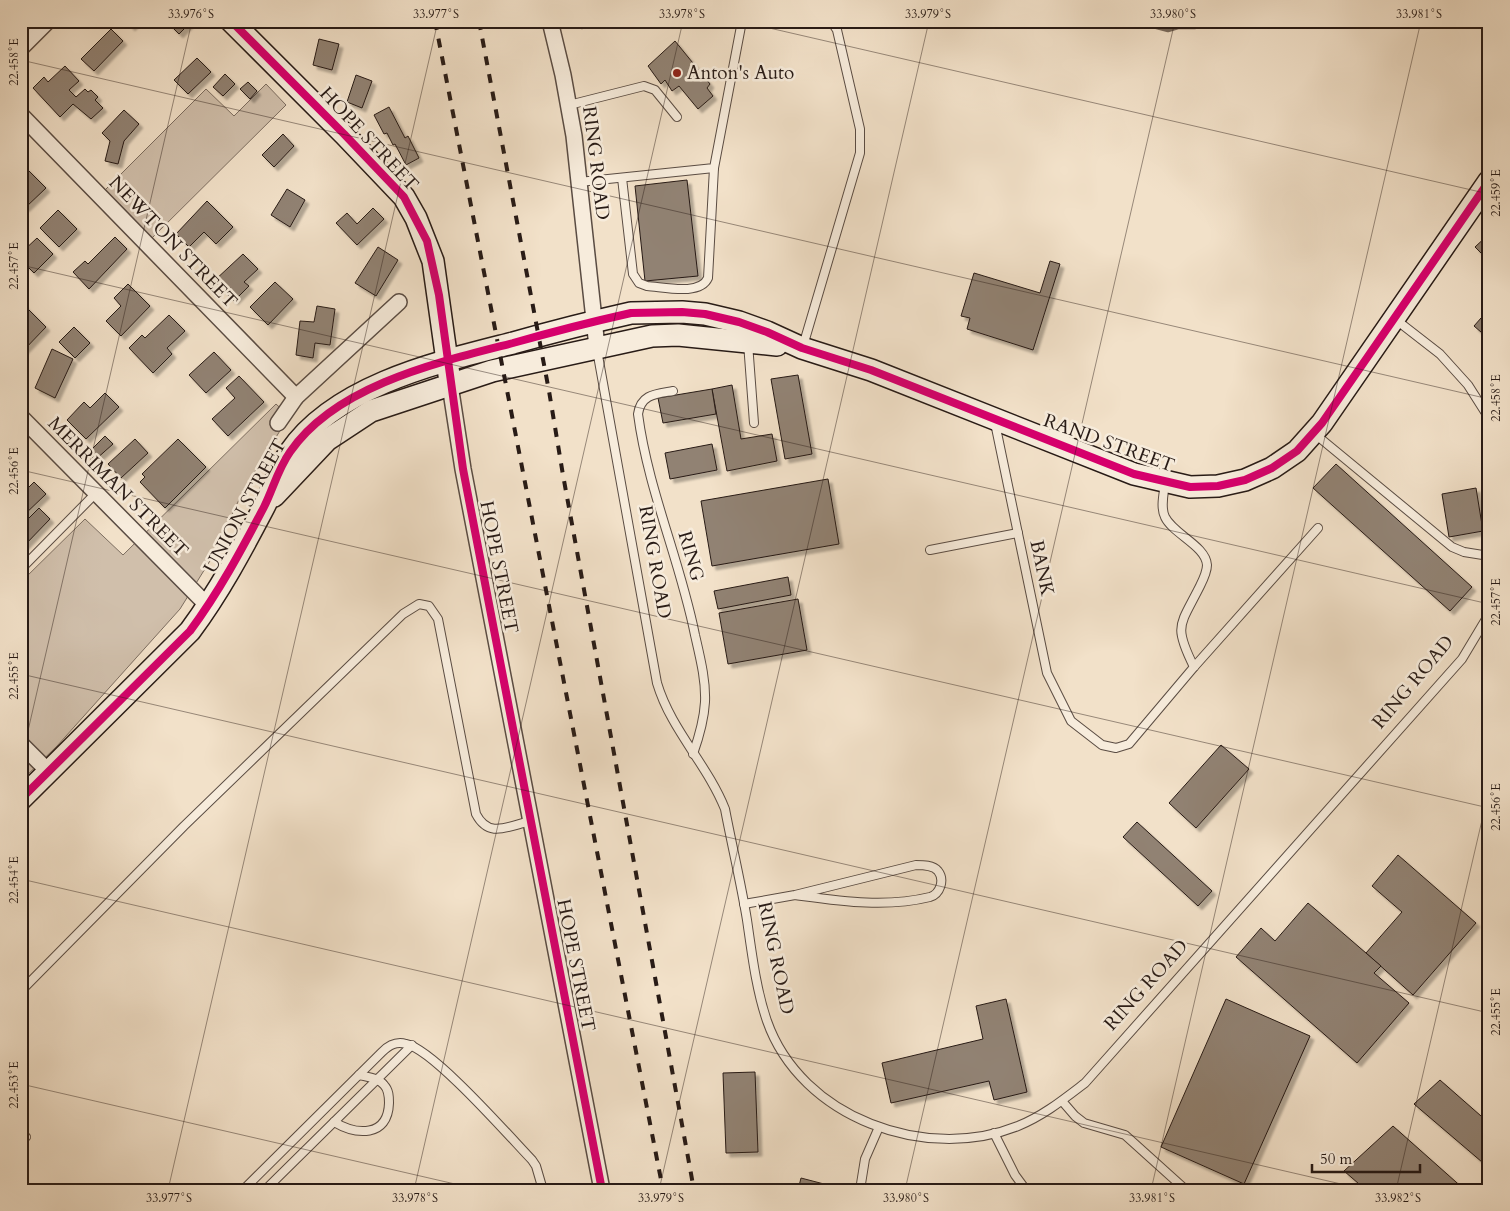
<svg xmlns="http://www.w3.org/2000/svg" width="1510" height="1211" viewBox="0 0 1510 1211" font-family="Cardo,serif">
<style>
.green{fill:#d0bfab;stroke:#7c6d60}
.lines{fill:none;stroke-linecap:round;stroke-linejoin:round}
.stream{stroke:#786a5d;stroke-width:4.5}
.building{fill:#918273;stroke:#281b16;filter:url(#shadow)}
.lane-casing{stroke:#5a4c43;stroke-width:10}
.street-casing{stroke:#5a4c43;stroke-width:18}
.secondary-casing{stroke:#281b16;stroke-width:24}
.lane{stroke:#f7ecdc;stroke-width:8}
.street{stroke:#f7ecdc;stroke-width:15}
.secondary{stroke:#f7ecdc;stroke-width:21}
.rail{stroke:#281b16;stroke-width:4;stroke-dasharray:9 9;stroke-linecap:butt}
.cycleway-casing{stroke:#f7ecdc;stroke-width:11}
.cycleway{stroke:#d6006c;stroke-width:8}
.ticks{fill:none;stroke:#281b16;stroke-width:1;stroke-opacity:0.45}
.poi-dot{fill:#8f2418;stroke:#f7ecdc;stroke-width:2}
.labels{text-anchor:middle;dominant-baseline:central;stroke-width:5;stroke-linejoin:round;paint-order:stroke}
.poi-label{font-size:19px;fill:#281b16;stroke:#f7ecdc;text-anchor:start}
.street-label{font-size:19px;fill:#281b16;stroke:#f7ecdc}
.neatline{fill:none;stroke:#281b16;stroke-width:2}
.ticks-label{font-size:12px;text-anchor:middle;fill:#281b16}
</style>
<defs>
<filter id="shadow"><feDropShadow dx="4" dy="4" stdDeviation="1" flood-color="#0004"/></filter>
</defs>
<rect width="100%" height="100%" fill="#f2e1c9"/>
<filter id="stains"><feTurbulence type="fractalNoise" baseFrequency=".004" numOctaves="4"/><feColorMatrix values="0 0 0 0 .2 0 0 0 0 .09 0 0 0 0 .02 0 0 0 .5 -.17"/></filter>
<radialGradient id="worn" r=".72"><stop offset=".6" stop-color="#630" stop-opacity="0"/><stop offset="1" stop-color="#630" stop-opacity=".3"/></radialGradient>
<g class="green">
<polygon points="266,84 286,105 152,238 104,191 206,89 234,116"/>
<polygon points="276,404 289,416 243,491 213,556 180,609 57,746 21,781 21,582 85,519 123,555"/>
</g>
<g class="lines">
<g class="stream">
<polyline points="1048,21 1054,24 1069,21"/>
<polyline points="1100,21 1112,26 1138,22 1168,30 1178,27 1195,27 1197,21"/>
<polyline points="582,27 583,21"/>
</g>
</g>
<g class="building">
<polygon points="126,21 137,21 131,27"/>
<polygon points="166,21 187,21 189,24 179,34"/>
<polygon points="111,29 123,41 94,71 81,59"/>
<polygon points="319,39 339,44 332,70 313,65"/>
<polygon points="675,41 710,84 707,88 713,96 698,109 679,86 672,91 665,80 661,84 648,66"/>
<polygon points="197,58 211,72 188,94 174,80"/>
<polygon points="65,66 79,81 69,90 76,97 85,89 88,92 91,90 98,97 95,100 103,108 91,119 73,104 60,117 33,88 44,77 48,82"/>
<polygon points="225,74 235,84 223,96 213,87"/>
<polygon points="356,75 372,81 362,108 347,102"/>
<polygon points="248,82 257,91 250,99 240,89"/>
<polygon points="389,107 405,138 408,136 419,158 406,165 395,144 393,145 387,133 384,134 374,115"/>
<polygon points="124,110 139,124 124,141 118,164 105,161 110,141 102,133"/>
<polygon points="283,134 294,146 274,167 262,155"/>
<polygon points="25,167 46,188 25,208 21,204 21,171"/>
<polygon points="687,180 698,276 645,281 635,186"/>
<polygon points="287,189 305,200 290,227 271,215"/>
<polygon points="207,201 233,227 216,244 204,232 189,247 176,234"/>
<polygon points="373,208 384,219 357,245 336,223 347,213 357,224"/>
<polygon points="58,210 77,229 59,247 40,228"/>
<polygon points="1489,234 1489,261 1475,247"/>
<polygon points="115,237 127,249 89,289 73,272 85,261 88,264"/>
<polygon points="37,238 53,254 34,273 21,260 21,253"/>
<polygon points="378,247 398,260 376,296 355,283"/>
<polygon points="243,254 258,269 244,282 249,286 234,301 214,281"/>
<polygon points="1050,261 1060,264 1033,350 967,329 970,318 961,316 974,273 1040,293"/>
<polygon points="275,282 293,299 268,325 250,307"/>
<polygon points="128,284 150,306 121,336 106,321 121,306 114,298"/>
<polygon points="22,303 46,327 21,353 21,304"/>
<polygon points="317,306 335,309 330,345 315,343 313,358 296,355 300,321 314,322"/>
<polygon points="1489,309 1489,339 1474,326"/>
<polygon points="169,315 185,331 167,348 172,354 153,373 129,348 142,335 145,338"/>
<polygon points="74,327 90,343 75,358 59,342"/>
<polygon points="52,349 73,359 55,398 35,388"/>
<polygon points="214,352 231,370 206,393 189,375"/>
<polygon points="798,375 812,454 785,459 771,379"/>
<polygon points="239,376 264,402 228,436 212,419 235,398 226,388"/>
<polygon points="732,385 741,439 772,434 777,461 727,471 712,389"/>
<polygon points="712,389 716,414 663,423 658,398"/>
<polygon points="105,393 119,407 86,439 67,420 84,402 90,408"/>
<polygon points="105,436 113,444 95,460 88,453"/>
<polygon points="135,439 148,453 121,478 108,464"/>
<polygon points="178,439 206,467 165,508 140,482 145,477 142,474"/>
<polygon points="712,444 717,470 670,479 665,453"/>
<polygon points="1336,464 1472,587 1450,611 1313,488"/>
<polygon points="828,479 839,544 712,566 701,501"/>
<polygon points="34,482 46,494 21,518 21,495"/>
<polygon points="1476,488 1483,531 1449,537 1442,494"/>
<polygon points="39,508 50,519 22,548 21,526"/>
<polygon points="788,577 791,595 718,609 714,591"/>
<polygon points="798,599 807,650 728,664 719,613"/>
<polygon points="1221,745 1249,769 1196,828 1169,803"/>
<polygon points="1137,822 1212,891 1198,906 1123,837"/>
<polygon points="1398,855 1476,923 1413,995 1366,953 1402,912 1372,886"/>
<polygon points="1308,903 1381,966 1374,973 1409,1003 1357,1063 1236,957 1261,928 1275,941"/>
<polygon points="1006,999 1027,1092 994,1100 989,1081 891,1103 882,1063 983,1039 976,1006"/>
<polygon points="1226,999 1310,1036 1244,1184 1161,1147"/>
<polygon points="755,1072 758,1152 726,1153 723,1073"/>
<polygon points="1440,1080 1489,1123 1489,1168 1414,1104"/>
<polygon points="1393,1126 1465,1190 1366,1190 1344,1171"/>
<polygon points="801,1178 847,1190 798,1190"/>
</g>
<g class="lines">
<g class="lane-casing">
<g id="lane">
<polyline points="569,105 644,86 655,90 677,117"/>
<path d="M 622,178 L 633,274 L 639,283 L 647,286 C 664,287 700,296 708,278 L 714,168"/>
<polyline points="579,182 714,168 742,21"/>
<polyline points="1395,319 1440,354 1468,385 1489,418"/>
<polyline points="748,343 754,423"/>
<polyline points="803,346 860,153 860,129 837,30 831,21"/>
<path d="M 597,350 L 657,683 C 671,730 707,764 725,809 C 732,846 741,883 747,920 C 752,954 756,989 767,1021 C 801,1118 926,1163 1018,1126 C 1043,1116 1064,1099 1085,1083 L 1462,659 L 1489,614"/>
<path d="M 673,391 C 656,394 641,394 638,414 C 648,490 680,560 695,635 C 700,657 706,680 705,702 C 704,720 699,737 693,754"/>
<polyline points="995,423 1047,673 1071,721 1102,745 1116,748 1129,744 1194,667 1318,528"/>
<polyline points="1315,434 1452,547 1464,552 1489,556"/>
<path d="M 1165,483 C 1164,493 1160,507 1165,517 C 1173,534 1206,546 1207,565 C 1207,572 1203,580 1200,586 C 1180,626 1173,625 1194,667"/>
<polyline points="930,550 1018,533"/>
<polyline points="21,569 96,493"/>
<path d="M 744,904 L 795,895 L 916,865 C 923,865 933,865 938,871 C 945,880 940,894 930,897 C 885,908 840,901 795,895"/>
<path d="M 21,991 L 184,826 L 403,614 L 419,604 L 429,606 L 438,619 L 476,814 C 489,839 508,826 531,821"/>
<polyline points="1062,1101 1075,1116 1084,1123 1125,1135 1186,1190"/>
<path d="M 334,1122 C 356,1135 388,1138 389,1103 C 389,1097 389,1090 384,1085 C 379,1078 367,1077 359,1075"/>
<polyline points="21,1132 26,1137"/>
<polyline points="994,1133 1015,1175 1026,1190"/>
<path d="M 243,1190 L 382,1052 C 389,1045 396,1041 406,1044 C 433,1049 509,1136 532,1160 L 536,1166 L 543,1190"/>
<polyline points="265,1190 412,1045"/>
<polyline points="860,1190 865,1159 879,1127"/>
</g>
</g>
<g class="street-casing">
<g id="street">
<polyline points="550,21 563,75 574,136 597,347"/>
<polyline points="21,48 48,21"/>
<polyline points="21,115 296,397"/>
<polyline points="450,385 463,469 602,1190"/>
<polyline points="21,417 208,606"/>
<polyline points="278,423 296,397 399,302"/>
<polyline points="21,744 49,772"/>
</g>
</g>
<g class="secondary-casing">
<g id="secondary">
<polyline points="231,21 344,134 404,197 416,218 433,261 449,375"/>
<polyline points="274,496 327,440 371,411 492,371 652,336 678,335 777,345"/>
<path d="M 21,799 L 190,631 C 219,592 242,549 264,507 C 273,489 278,469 290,452 C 336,385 439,362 513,343 C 552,332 591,322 631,313 L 682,312 L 705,314 L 739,322 L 767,332 L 802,348 L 871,370 L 1134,474 L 1190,487 L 1218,486 L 1245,480 L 1272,468 L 1297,451 L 1322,423 L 1489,181"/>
</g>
</g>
<use href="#lane" class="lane"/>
<use href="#street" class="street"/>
<use href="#secondary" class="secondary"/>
<g class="rail">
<polyline points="435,21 663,1190"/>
<polyline points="479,21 549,391 563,475 694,1190"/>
</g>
<g class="cycleway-casing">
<g id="cycleway">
<polyline points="231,21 344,134 404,197 427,241 439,295 463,469 602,1190"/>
<path d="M 21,799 L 190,631 C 219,592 242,549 264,507 C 273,489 278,469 290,452 C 336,385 439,362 513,343 C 552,332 591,322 631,313 L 682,312 L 705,314 L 739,322 L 767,332 L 802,348 L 871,370 L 1134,474 L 1190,487 L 1218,486 L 1245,480 L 1272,468 L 1297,451 L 1322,423 L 1489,181"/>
</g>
</g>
<use href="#cycleway" class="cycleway"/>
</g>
<path class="ticks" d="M 739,21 L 1489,194M 21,60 L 1489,399M 21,265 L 1489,604M 21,470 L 1489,808M 21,674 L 1489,1013M 21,761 L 192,21M 21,879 L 1367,1190M 21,1084 L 481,1190M 168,1190 L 438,21M 414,1190 L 683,21M 659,1190 L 929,21M 905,1190 L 1175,21M 1151,1190 L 1421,21M 1396,1190 L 1489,790"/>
<circle class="poi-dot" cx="677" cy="73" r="5"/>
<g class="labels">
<g class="poi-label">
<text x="687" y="73">Anton's Auto</text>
</g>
<g class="street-label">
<text transform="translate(369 139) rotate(47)">HOPE STREET</text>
<text transform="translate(596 163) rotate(83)">RING ROAD</text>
<text transform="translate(173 242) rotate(46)">NEWTON STREET</text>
<text transform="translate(1109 443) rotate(20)">RAND STREET</text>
<text transform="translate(118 487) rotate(45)">MERRIMAN STREET</text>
<text transform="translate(245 506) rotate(-61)">UNION STREET</text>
<text transform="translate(691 556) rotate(74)">RING</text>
<text transform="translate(655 562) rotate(80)">RING ROAD</text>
<text transform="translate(499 567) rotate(79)">HOPE STREET</text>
<text transform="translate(1042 568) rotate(78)">BANK</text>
<text transform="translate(1413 682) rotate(-50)">RING ROAD</text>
<text transform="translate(776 958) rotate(78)">RING ROAD</text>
<text transform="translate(576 965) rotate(79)">HOPE STREET</text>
<text transform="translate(1146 985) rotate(-48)">RING ROAD</text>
</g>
</g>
<rect width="1510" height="1211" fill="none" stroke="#f2e1c9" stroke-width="55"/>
<path d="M1312 1164v8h108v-8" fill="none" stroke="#281b16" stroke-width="2.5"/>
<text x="1320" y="1164" font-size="15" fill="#281b16" stroke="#f7ecdc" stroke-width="4" paint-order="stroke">50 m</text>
<rect x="28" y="28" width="1454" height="1156" class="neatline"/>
<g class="ticks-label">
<text x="191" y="18">33.976°S</text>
<text x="436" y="18">33.977°S</text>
<text x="682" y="18">33.978°S</text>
<text x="928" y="18">33.979°S</text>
<text x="1173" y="18">33.980°S</text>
<text x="1419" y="18">33.981°S</text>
<text transform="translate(14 62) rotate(-90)" y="4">22.458°E</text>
<text transform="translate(1496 193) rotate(-90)" y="4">22.459°E</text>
<text transform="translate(14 266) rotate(-90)" y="4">22.457°E</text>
<text transform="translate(1496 398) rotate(-90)" y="4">22.458°E</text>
<text transform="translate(14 471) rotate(-90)" y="4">22.456°E</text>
<text transform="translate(1496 602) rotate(-90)" y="4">22.457°E</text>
<text transform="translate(14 676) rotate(-90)" y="4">22.455°E</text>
<text transform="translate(1496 807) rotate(-90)" y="4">22.456°E</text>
<text transform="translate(14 880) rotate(-90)" y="4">22.454°E</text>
<text transform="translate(1496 1012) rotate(-90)" y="4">22.455°E</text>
<text transform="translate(14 1085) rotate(-90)" y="4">22.453°E</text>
<text x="169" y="1202">33.977°S</text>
<text x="415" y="1202">33.978°S</text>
<text x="661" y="1202">33.979°S</text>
<text x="906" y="1202">33.980°S</text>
<text x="1152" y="1202">33.981°S</text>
<text x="1398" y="1202">33.982°S</text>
</g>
<rect width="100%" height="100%" filter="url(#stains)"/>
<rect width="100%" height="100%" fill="url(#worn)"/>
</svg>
